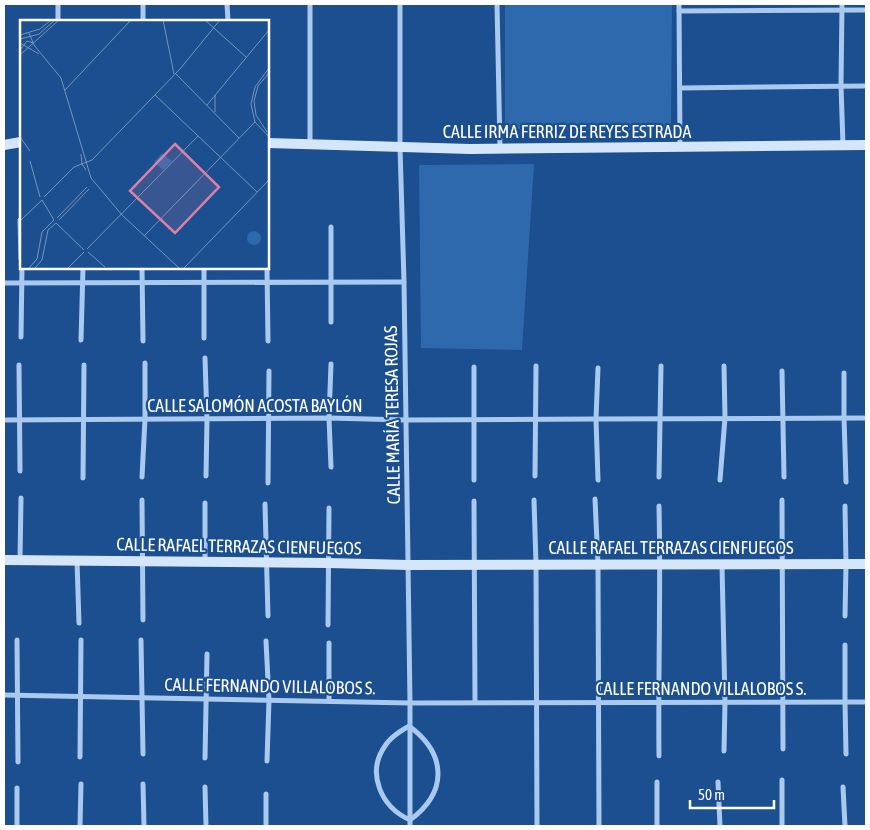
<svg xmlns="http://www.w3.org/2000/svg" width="870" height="830" viewBox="0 0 870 830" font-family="'Asap Condensed',sans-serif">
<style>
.green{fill:#2e69ad}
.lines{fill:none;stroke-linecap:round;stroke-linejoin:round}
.street{stroke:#a9c9ee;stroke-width:5}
.secondary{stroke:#d6e6fa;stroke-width:10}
.labels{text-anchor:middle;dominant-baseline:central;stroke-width:4.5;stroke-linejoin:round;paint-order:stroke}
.street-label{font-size:18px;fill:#fff;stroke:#1b4f8f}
.inset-road{fill:none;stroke:#7695bc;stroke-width:1}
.view{fill:#dd80a5;fill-opacity:0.15;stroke:#dd80a5;stroke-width:2.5}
.inset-edge{fill:none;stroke:#fff;stroke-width:2.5}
</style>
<rect width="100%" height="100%" fill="#1b4f8f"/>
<g class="green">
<polygon points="505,4 672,4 671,130 506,129 505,118"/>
<polygon points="534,164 522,350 421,348 419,165"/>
</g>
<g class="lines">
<g class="street">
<polyline points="143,4 143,21"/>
<polyline points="227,4 228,21"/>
<polyline points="310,4 310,144"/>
<polyline points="400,4 400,147 404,282 410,703 410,826"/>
<polyline points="497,4 500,148"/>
<polyline points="679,4 680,147"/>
<polyline points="842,4 841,86 843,145"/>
<polyline points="679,11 866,10"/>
<polyline points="58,21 58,4"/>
<polyline points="680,88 866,86"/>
<polyline points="20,220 21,259"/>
<polyline points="142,268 143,341"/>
<polyline points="204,268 204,338"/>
<polyline points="267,268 268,341"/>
<polyline points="4,283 404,282"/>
<polyline points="331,322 331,227"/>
<polyline points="21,337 22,268"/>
<polyline points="81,340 83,268"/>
<polyline points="205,358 207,420 206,476"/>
<polyline points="331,364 329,418 331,467"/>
<polyline points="19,365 20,471"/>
<polyline points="474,367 474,480"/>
<polyline points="598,368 596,419 598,480"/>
<polyline points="782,371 784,477"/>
<polyline points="844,373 844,418 846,482"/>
<polyline points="4,420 329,418 405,420 596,419 866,418"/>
<polyline points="535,476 536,366"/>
<polyline points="142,477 145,419 145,363"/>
<polyline points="659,477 661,366"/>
<polyline points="83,478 84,365"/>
<polyline points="720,480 725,418 724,366"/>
<polyline points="268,483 269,371"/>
<polyline points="595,499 598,564 599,826"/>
<polyline points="142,500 143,620"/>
<polyline points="534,500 536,564 537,826"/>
<polyline points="782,500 783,749"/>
<polyline points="474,501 475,702"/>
<polyline points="265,504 268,616"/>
<polyline points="845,506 846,564 845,616"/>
<polyline points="20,560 21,498"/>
<polyline points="77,561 79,623"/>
<polyline points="205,562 205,503"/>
<polyline points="722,565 725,702 724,751"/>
<polyline points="328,625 329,508"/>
<polyline points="17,640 18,762"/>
<polyline points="141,640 143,754"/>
<polyline points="266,641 269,700 267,761"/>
<polyline points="329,643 329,701"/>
<polyline points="845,645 845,702 846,754"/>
<polyline points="4,695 410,703 866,702"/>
<path d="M 409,726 C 447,754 448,792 410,820 C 381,807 366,773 385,746 C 390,737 401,731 409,726 Z"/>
<path d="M 659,756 C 658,673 661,590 659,506"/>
<polyline points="80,757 81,640"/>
<polyline points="205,758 207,654"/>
<polyline points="782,780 782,826"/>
<polyline points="718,782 720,826"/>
<polyline points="143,784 144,826"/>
<polyline points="205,787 206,826"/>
<polyline points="843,787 845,826"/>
<polyline points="266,794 266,826"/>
<polyline points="17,826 17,788"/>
<polyline points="80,826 81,784"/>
<polyline points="657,826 657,782"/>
</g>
<g class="secondary">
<polyline points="268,143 470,149 866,145"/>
<polyline points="4,145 21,142"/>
<polyline points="4,560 328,563 408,565 866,564"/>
</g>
</g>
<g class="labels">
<g class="street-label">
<text x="567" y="131">CALLE IRMA FERRIZ DE REYES ESTRADA</text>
<text x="255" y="405">CALLE SALOMÓN ACOSTA BAYLÓN</text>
<text transform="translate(392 415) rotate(-91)">CALLE MARÍA TERESA ROJAS</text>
<text transform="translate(239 546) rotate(1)">CALLE RAFAEL TERRAZAS CIENFUEGOS</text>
<text x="671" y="547">CALLE RAFAEL TERRAZAS CIENFUEGOS</text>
<text transform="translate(270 686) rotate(1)">CALLE FERNANDO VILLALOBOS S.</text>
<text x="701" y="688">CALLE FERNANDO VILLALOBOS S.</text>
</g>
</g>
<g transform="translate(20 20)">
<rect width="249" height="249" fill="#1b4f8f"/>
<path d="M 142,133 L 152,141 L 143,150 L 134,142 ZM227 218a7 7 0 1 1 14 0a7 7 0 1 1-14 0Z" fill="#2e69ad"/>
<path class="inset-road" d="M 143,0 L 154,54M 185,0 L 226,37M 9,13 L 14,25 L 41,58 L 71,158 L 102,195 L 159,248M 0,15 L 20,9 L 31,0M 0,19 L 19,14 L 35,0M 0,23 L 19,34M 0,30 L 7,21 L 13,23M 0,35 L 39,0M 249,48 L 235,67 L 231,84 L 235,102 L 249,117M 155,53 L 219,118M 45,70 L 111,0M 135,75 L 237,172M 187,85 L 249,10M 195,92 L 195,75M 247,112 L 236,95 L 234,81 L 238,66 L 249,53M 0,117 L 10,131M 61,134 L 62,144 L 66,150M 10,141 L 20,177M 24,177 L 54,147 L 72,140 L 160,49 L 200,0M 22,180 L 34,200M 37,198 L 67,167M 39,200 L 69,169M 0,201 L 22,180M 36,203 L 64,230M 124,216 L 235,102M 67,229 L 178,116M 68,232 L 85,247M 9,248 L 17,239 L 22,212 L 34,200M 15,248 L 22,240 L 28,210 L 36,203M 48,248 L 64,232M 164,248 L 249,160"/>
<path class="view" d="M 155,124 L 199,167 L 155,213 L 110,171 Z"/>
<rect width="249" height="249" class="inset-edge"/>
</g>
<rect width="870" height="830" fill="none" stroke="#ffffff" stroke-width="10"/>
<path d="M690 800v8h84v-8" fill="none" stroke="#ffffff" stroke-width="2.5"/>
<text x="698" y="800" font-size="15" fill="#ffffff" stroke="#1b4f8f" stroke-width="4" paint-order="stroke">50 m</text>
</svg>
